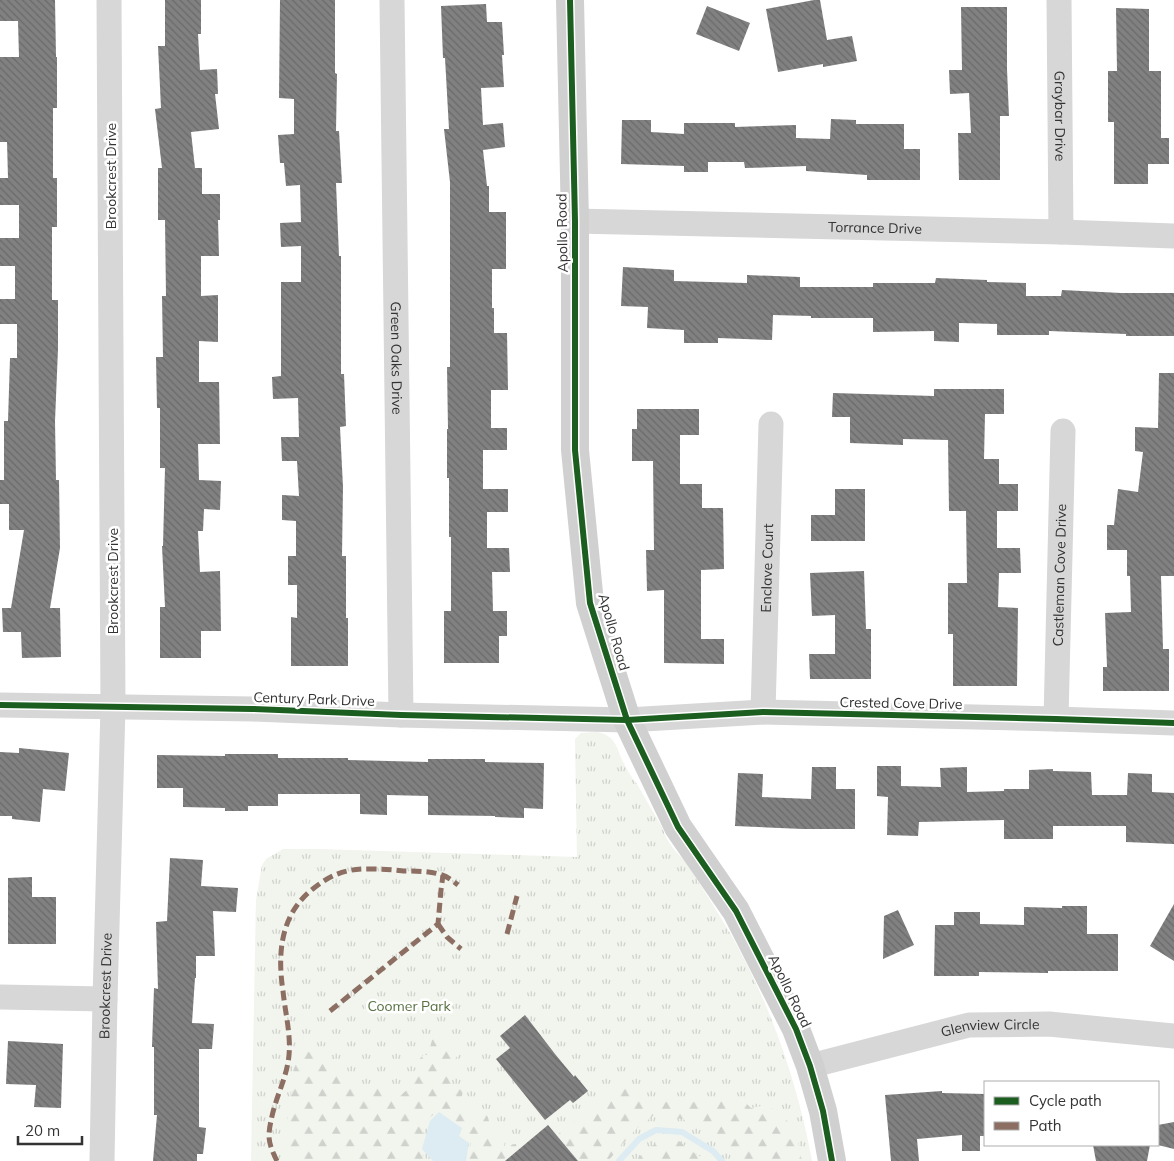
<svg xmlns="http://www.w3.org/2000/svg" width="1174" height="1161" viewBox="0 0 1174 1161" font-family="Mulish,sans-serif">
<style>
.grass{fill:url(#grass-tufts)}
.forest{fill:url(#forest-firs)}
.water{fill:#ddebf3}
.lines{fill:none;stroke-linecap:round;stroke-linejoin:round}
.stream{stroke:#ddebf3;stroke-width:6}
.building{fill:url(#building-back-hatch)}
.street{stroke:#d7d7d7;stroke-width:25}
.secondary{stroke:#d0d0d0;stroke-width:28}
.quiet{stroke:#8d6e63;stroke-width:5;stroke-dasharray:10 5;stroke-linecap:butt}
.cycleway-casing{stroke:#fff;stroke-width:9}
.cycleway{stroke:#1b5e20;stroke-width:6}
.labels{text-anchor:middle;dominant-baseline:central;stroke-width:5;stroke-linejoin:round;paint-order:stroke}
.street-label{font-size:14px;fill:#333;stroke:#fff}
.park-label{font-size:14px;fill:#56703f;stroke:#fff}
</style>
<defs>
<pattern id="grass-tufts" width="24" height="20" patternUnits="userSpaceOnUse" patternTransform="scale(1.25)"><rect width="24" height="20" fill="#f1f5ed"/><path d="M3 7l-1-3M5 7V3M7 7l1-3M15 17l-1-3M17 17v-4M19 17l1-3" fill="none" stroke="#cfd2cc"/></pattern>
<pattern id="forest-firs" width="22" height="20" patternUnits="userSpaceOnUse" patternTransform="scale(1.25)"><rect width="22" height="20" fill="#f1f5ed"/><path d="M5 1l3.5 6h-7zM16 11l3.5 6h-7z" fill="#cfd2cc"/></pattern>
<pattern id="building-back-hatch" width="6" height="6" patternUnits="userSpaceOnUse" patternTransform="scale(1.25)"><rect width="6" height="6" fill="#818181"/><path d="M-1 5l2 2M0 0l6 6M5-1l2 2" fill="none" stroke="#6a6a6a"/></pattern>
</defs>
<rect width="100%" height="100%" fill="#fff"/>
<path class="grass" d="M 597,732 C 615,736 616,745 622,760 C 626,768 631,777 637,784 L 663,829 C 666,841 676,853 685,861 C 705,893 727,925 744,959 C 777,1023 799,1091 812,1161 L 251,1161 L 256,900 L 262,865 L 266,859 L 283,849 L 318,849 L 577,857 L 575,739 L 581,733 Z"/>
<g class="forest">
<path d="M 442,1036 L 451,1038 L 459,1054 L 450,1064 C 454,1072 453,1077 451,1085 L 458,1087 L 463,1092 L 461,1099 L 463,1108 L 469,1113 C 474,1111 476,1111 481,1112 C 491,1114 488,1125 492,1131 C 496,1136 501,1136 505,1141 L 504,1146 C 508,1146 511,1144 516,1144 L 517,1149 L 502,1161 L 469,1161 L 471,1143 L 461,1135 L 464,1128 L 450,1117 L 439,1110 L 428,1119 L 418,1150 L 428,1161 L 289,1161 L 286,1156 L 286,1128 L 295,1066 L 303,1053 L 317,1050 L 339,1062 C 340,1067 340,1071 341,1075 C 344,1087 358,1089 369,1090 C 379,1083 383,1082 395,1087 L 397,1093 L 401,1095 L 408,1089 L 411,1074 L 418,1068 L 418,1061 L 423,1055 L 428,1055 L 432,1040 Z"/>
<path d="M 623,1081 C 631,1087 638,1094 648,1098 C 674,1107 714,1099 741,1098 L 751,1108 L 767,1105 C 778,1111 790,1121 795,1133 C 799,1142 800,1152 802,1161 L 740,1161 L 722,1143 L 683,1119 L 654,1115 L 635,1130 L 608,1161 L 578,1161 L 557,1135 Z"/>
<path d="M 679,1141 L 693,1152 L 708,1161 L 636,1161 C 652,1143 655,1142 679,1141 Z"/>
</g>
<polygon class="water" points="439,1112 462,1128 459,1136 469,1143 466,1161 433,1161 422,1149 430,1121"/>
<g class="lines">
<polyline class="stream" points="619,1161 639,1139 656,1130 682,1132 713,1151 722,1161"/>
</g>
<g class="building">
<polygon points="0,0 55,0 56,57 57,57 57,108 53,108 53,178 57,178 57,227 52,227 52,300 58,300 58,349 55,421 56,480 59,480 60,548 50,608 60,608 61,657 22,658 21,632 3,632 2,608 11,608 24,530 9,530 9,504 0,504 0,480 4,480 4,421 8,421 10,358 17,358 17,324 0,324 0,299 15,299 15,266 0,266 0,238 19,238 19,205 0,205 0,178 8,178 7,142 0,142 0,57 19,57 18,21 0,21"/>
<polygon points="165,0 201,0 201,34 198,34 200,70 217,69 218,94 215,94 219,129 191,132 195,168 202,168 202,194 220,194 220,220 218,220 219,256 201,256 201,296 218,295 218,342 199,341 199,382 219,382 220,444 198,444 199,480 221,481 220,510 204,509 203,531 198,531 200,572 220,571 221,631 201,631 201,658 160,658 160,607 165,607 162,546 163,546 165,468 160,468 160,408 157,408 156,357 163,357 162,296 166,296 165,220 158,220 158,168 162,168 155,109 161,108 158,46 165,46"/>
<polygon points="280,0 335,0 335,73 337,74 336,131 339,131 342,183 336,183 339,256 341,256 341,374 344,374 346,426 340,427 343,487 342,556 346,556 346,618 348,618 348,666 291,666 291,617 297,618 297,585 288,585 288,556 296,556 296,521 282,520 282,495 299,496 297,461 282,461 281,437 299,437 298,398 273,399 272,377 281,376 281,282 301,282 301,246 281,247 280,223 301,222 300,185 286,186 284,163 280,163 278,135 294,134 294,99 279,98"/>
<polygon points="814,0 820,0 827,40 852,36 857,61 823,67 823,64 778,72 766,9"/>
<polygon points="486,4 487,22 502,22 504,55 502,55 504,87 481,88 483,125 503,123 505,147 483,150 487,186 489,186 489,212 506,212 506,269 492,269 492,308 494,308 494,333 507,333 508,390 491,390 491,428 507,428 507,450 483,450 483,489 508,489 508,512 487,512 487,548 509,548 510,572 492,572 493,611 507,611 507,636 499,636 499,663 444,663 444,611 451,611 451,537 449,537 449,478 447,478 447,429 448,429 447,367 450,367 450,182 444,129 449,129 445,58 443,58 441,6"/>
<polygon points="707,6 750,23 739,51 696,34"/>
<polygon points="961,7 1007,7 1007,69 1009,116 1000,116 1000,180 959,180 958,133 971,133 969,93 950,94 949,70 962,70"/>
<polygon points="1116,8 1149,9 1149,71 1161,71 1161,138 1169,138 1169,164 1148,164 1148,184 1114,184 1114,122 1108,122 1108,71 1117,71"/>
<polygon points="831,119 856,120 856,124 904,124 904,149 920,149 920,180 867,180 867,175 806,171 806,166 745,168 744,162 708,162 708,172 684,172 684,166 621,164 622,120 651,120 651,132 684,134 684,123 735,123 735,127 796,125 796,138 830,139"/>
<polygon points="623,267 674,270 674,281 747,283 747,275 800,277 800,287 873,287 873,283 935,283 936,278 987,280 987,282 1026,283 1026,296 1061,296 1062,290 1121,293 1174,293 1174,336 1126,336 1126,334 1049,331 1049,335 997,335 997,324 959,323 959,342 934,341 934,331 873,332 873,318 811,318 811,316 773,315 772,340 718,338 718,343 684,343 684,330 647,328 648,307 621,306"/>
<polygon points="1159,373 1174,373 1174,576 1161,576 1163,649 1169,649 1169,691 1103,691 1103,667 1107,667 1105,613 1131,612 1130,576 1127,576 1127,550 1107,550 1107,525 1114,525 1118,489 1138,492 1143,452 1135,451 1135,427 1158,428"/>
<polygon points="934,389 1004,389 1004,414 985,414 984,459 999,459 999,484 1018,484 1018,511 997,511 997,548 1020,548 1021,573 999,573 998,607 1018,608 1017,686 953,686 953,634 948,634 948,583 967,583 966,511 949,511 948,440 903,439 903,445 850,443 850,417 832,417 833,393 934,396"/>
<polygon points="637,409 699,409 699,435 680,435 680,484 702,484 702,508 723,508 724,569 701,570 701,639 724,639 724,664 664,663 664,590 647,591 646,550 654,550 653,461 632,461 632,429 637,429"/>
<polygon points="835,489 865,489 865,541 811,541 811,515 835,515"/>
<polygon points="864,571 866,629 871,629 871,679 810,679 809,654 835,654 835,615 812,616 810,573"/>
<polygon points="19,748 69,753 65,791 43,789 40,822 12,819 12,816 0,816 0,752 19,753"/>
<polygon points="225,754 278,754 278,758 348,758 348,760 428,762 428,759 485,759 485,762 544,763 543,809 524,808 524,818 495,817 495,816 428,815 428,796 387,795 387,815 360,814 360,794 278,794 278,806 248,806 248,811 225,811 225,808 183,807 183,788 157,788 157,755 225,756"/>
<polygon points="877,766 901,766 901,786 941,787 940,768 967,767 967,792 1004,791 1004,789 1029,789 1029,770 1053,769 1053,771 1091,772 1092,795 1127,795 1128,773 1152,774 1152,792 1174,793 1174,844 1126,842 1126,826 1053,826 1053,839 1004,839 1004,820 919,822 918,836 887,835 888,797 877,796"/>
<polygon points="812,767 836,767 836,789 855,789 855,829 803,829 735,826 738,773 763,774 762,797 811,799"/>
<polygon points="170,858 203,860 201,886 238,888 236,912 213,911 215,956 196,956 196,978 195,978 192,1023 214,1024 212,1049 199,1049 199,1127 206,1128 203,1154 197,1154 197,1161 153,1161 157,1115 154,1115 154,1047 152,1047 154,988 158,989 156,922 167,921"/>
<polygon points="32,877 32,897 56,897 56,944 8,944 8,878"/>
<polygon points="1174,904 1174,961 1150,946"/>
<polygon points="1062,906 1087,906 1087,934 1118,934 1118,971 1048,971 1048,973 979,972 979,976 934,976 935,925 954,925 954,912 980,912 980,924 1024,925 1024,907 1062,908"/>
<polygon points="898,910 914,945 883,959 884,916"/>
<polygon points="525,1015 555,1054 574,1077 575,1075 588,1091 573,1103 570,1100 545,1120 496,1059 510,1048 500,1036"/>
<polygon points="8,1041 63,1044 61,1108 34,1107 36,1085 6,1084"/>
<polygon points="942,1091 942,1093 985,1094 985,1136 980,1136 980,1151 962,1151 962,1135 917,1139 919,1161 891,1161 885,1095"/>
<polygon points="1174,1122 1174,1149 1158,1145 1158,1125"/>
<polygon points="548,1125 578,1161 505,1161"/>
<polygon points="1093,1145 1150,1145 1147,1161 1096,1161"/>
</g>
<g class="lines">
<g class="street">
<path id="s1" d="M 392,0 L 401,715"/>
<path id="s2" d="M 1059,0 L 1061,232"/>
<path id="s3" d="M 575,221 L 1061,232 L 1174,236"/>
<polyline points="0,705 253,709 401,715 627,720 763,712 1056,719 1174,723"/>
<path id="s4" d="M 763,712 L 771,424"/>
<path id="s5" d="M 1056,719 L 1063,431"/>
<polyline points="0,997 105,999"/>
<path id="s6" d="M 810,1066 L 969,1025 L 1049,1024 L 1174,1036"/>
<path id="s7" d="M 102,1161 L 105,999 L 113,707 L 109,0"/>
</g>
<polyline class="secondary" points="570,0 575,221 575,450 590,603 627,720 678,827 736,911 796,1029 810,1066 823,1111 832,1161"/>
<g class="quiet">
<polyline points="438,924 447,937 461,949"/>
<polyline points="507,934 517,896"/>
<polyline points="330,1011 438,924 441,890 443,875"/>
<path d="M 277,1161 C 273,1153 269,1144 269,1136 C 269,1131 270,1125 271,1121 C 275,1098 287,1078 289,1055 C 291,1034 285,1012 283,991 C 277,952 281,913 314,888 C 333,873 349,868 374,869 C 384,869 394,870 404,871 C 416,871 430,871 442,875 C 448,877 453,881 458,885"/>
</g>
<g class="cycleway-casing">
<g id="cycleway">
<polyline points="570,0 575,221 575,450 590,603 627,720 678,827 736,911 796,1029 810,1066 823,1111 832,1161"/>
<polyline points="0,705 253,709 401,715 627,720 763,712 1056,719 1174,723"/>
</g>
</g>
<use href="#cycleway" class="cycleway"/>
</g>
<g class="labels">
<g class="street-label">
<text stroke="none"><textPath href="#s2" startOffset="116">Graybar Drive</textPath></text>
<text transform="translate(111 176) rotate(-90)">Brookcrest Drive</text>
<text stroke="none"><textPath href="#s3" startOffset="300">Torrance Drive</textPath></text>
<text transform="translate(562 233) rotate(-91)">Apollo Road</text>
<text stroke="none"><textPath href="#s1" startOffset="358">Green Oaks Drive</textPath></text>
<text stroke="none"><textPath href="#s4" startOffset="144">Enclave Court</textPath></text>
<text stroke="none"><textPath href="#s5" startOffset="144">Castleman Cove Drive</textPath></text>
<text transform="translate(113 581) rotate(-90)">Brookcrest Drive</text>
<text transform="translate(614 632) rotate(74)">Apollo Road</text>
<text transform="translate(314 699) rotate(2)">Century Park Drive</text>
<text transform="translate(901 703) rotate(1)">Crested Cove Drive</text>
<text stroke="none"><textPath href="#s7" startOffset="175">Brookcrest Drive</textPath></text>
<text transform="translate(790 991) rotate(64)">Apollo Road</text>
<text stroke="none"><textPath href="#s6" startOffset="185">Glenview Circle</textPath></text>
</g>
<g class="park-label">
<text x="409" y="1006">Coomer Park</text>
</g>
</g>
<rect x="984" y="1081" width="175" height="65" fill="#ffffff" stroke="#adadad"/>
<rect x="994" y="1097" width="25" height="8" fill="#1b5e20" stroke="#adadad"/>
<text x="1029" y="1106" font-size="15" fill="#333333">Cycle path</text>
<rect x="994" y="1122" width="25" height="8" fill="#8d6e63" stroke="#adadad"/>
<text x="1029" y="1131" font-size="15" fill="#333333">Path</text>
<path d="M18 1136v8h64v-8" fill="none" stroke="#333333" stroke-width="2.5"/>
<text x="25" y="1136" font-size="15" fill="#333333" stroke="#ffffff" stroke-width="4" paint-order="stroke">20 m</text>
</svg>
